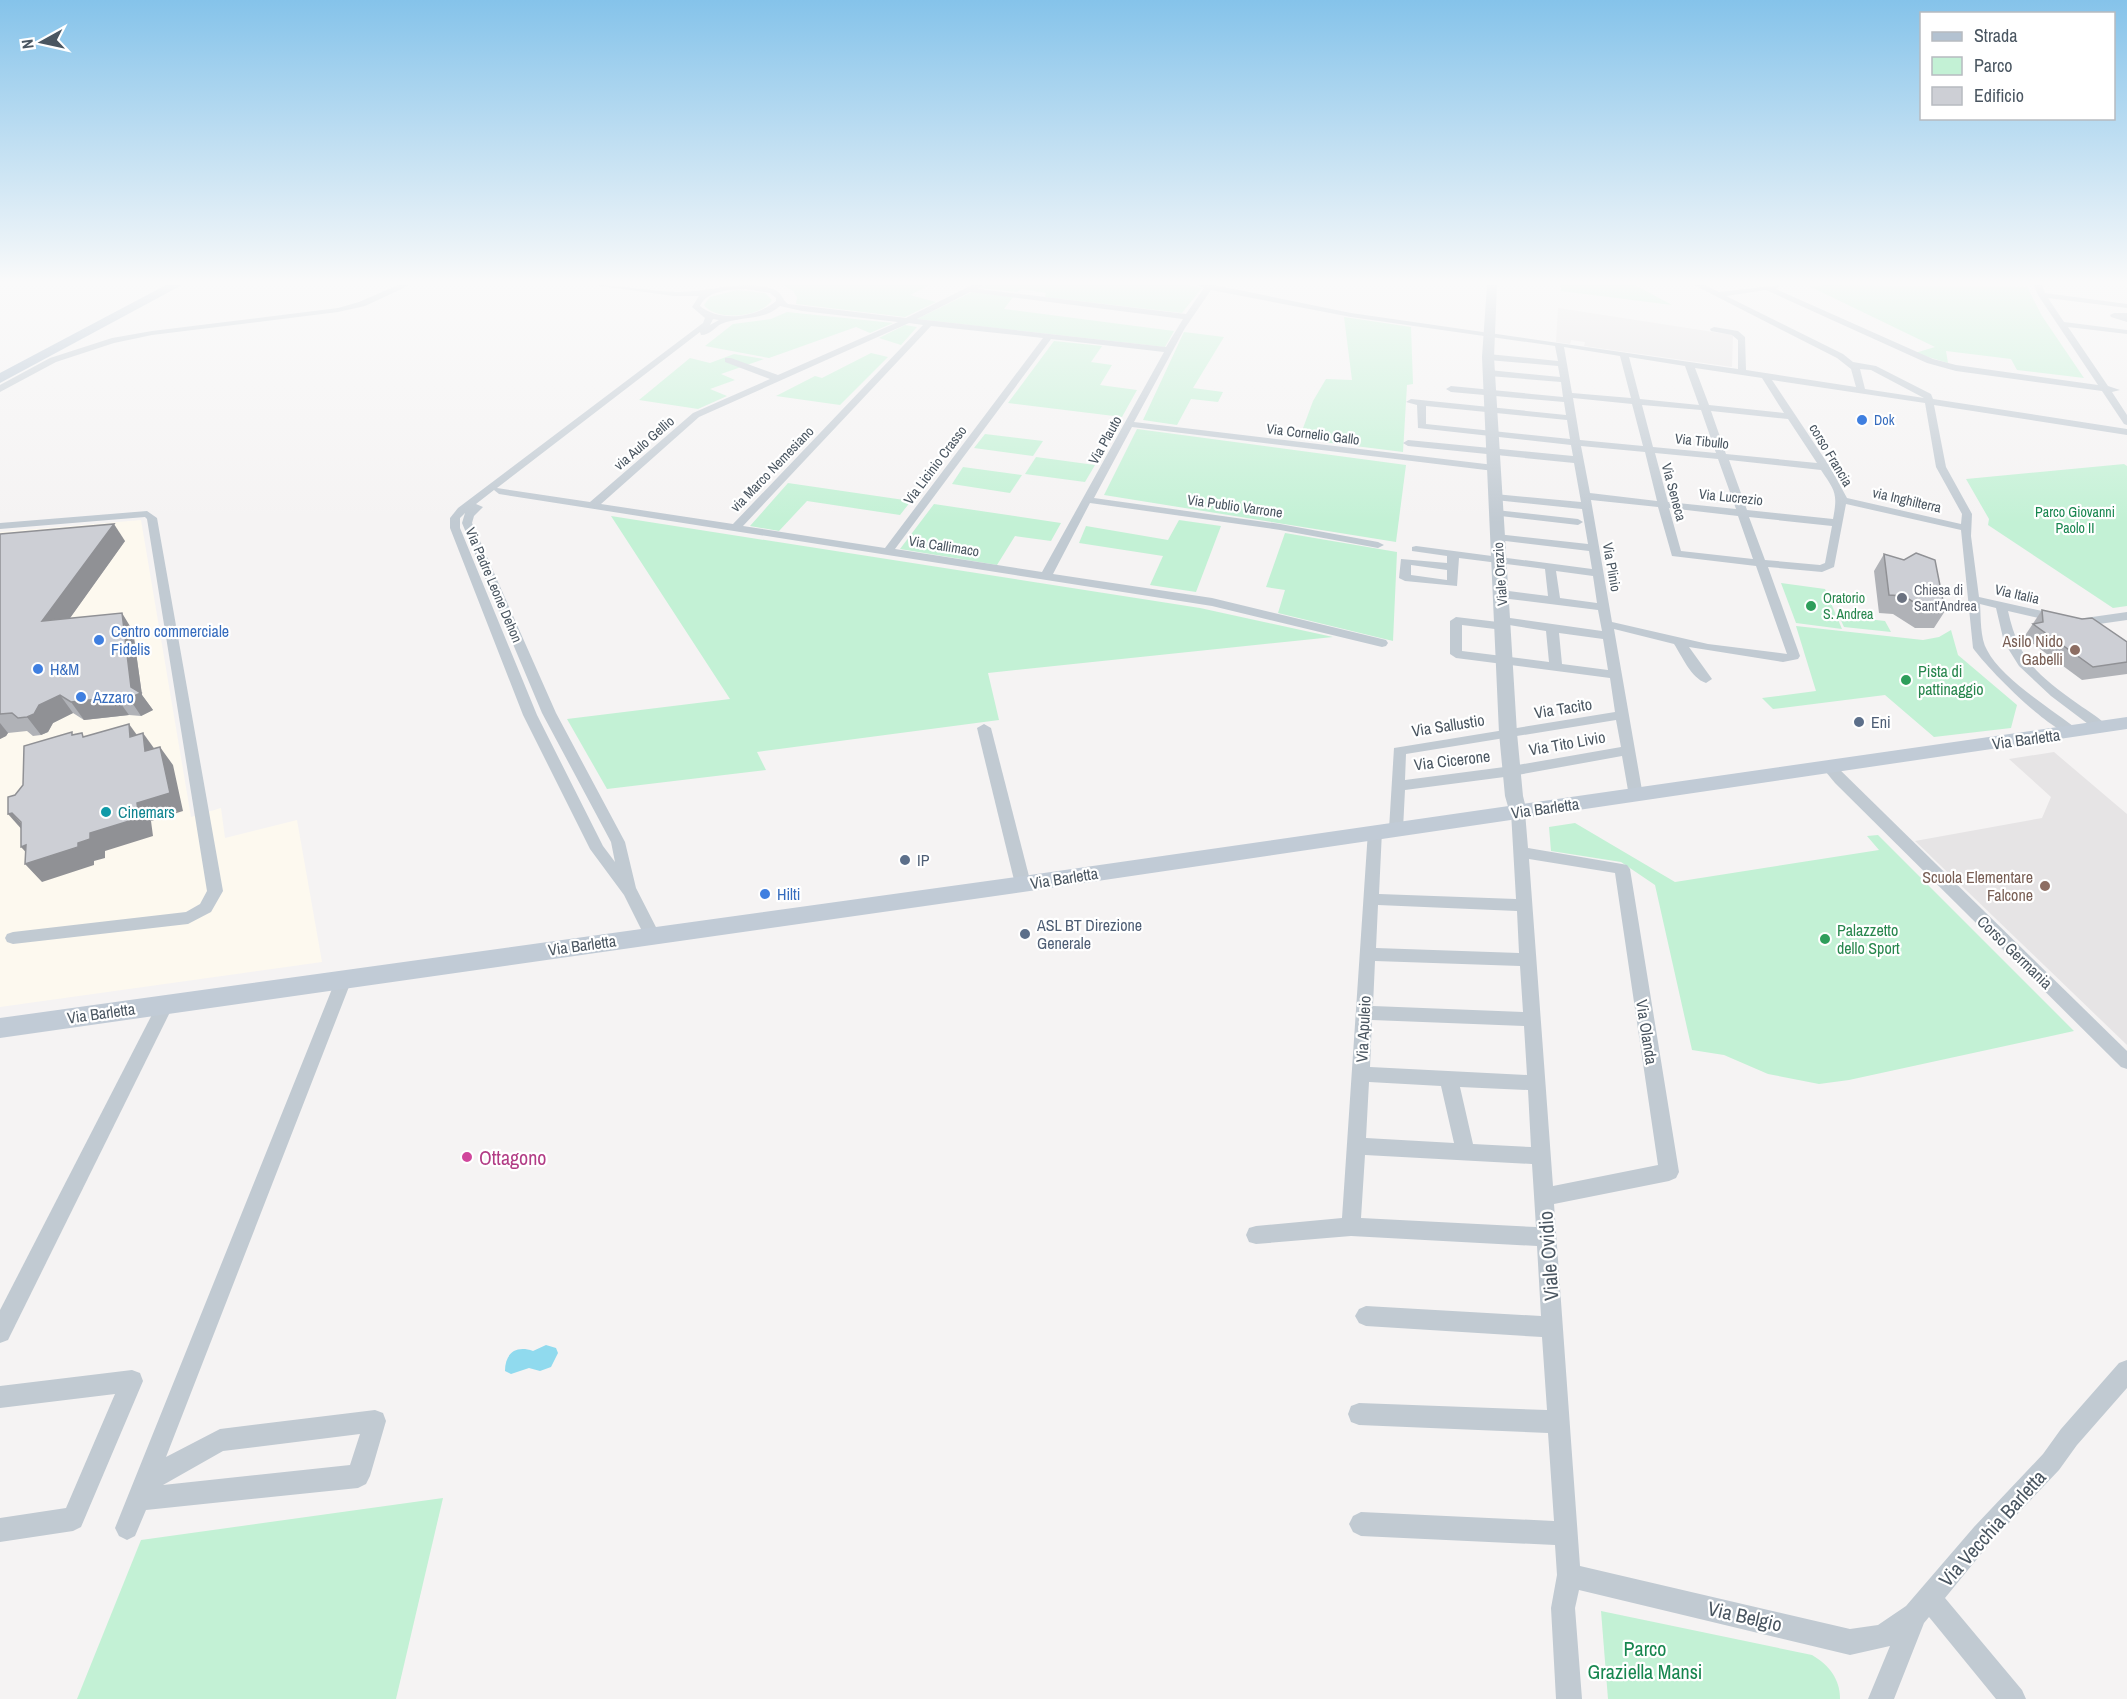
<svg xmlns="http://www.w3.org/2000/svg" width="2127" height="1699" viewBox="0 0 2127 1699" font-family="'Archivo Narrow',sans-serif">
<style>
.commercial{fill:#fdf9ef}
.education{fill:#e6e4e5}
.green{fill:#c3f1d5}
.water{fill:#90daee}
.lines{fill:none;stroke-linecap:round;stroke-linejoin:round}
.minor{fill:#c1cad2;fill-rule:evenodd}
.tertiary{fill:#c1cad2;fill-rule:evenodd}
.secondary{fill:#c1cbd6;fill-rule:evenodd}
.primary{fill:#b3c2d1;fill-rule:evenodd}
.wall{fill:#b0b2b7}
.shaded-wall{fill:#909195}
.building{fill:#cdcfd5;stroke:#909195;stroke-width:1.5}
.shop-dot{fill:#3f7fe0;stroke:#fff;stroke-width:2}
.worship-dot{fill:#6b7280;stroke:#fff;stroke-width:2}
.leisure-dot{fill:#2e9e5b;stroke:#fff;stroke-width:2}
.education-dot{fill:#8d6e63;stroke:#fff;stroke-width:2}
.service-dot{fill:#5c6f8a;stroke:#fff;stroke-width:2}
.culture-dot{fill:#0f9aa8;stroke:#fff;stroke-width:2}
.hotel-dot{fill:#d1479c;stroke:#fff;stroke-width:2}
.labels{text-anchor:middle;dominant-baseline:central;stroke-width:4.5;stroke-linejoin:round;paint-order:stroke}
.far-shop-label{font-size:14px;fill:#366cbe;stroke:#fff;text-anchor:start}
.far-street-label{font-size:14px;fill:#4a5661;stroke:#fff}
.far-park-label{font-size:14px;fill:#17864f;stroke:#fff}
.far-worship-label{font-size:14px;fill:#5b616d;stroke:#fff;text-anchor:start}
.far-leisure-label{font-size:14px;fill:#27864d;stroke:#fff;text-anchor:start}
.shop-label{font-size:16px;fill:#366cbe;stroke:#fff;text-anchor:start}
.education-label{font-size:16px;fill:#785e54;stroke:#fff;text-anchor:end}
.leisure-label{font-size:16px;fill:#27864d;stroke:#fff;text-anchor:start}
.street-label{font-size:16px;fill:#4a5661;stroke:#fff}
.service-label{font-size:16px;fill:#4e5e75;stroke:#fff;text-anchor:start}
.culture-label{font-size:16px;fill:#0d838f;stroke:#fff;text-anchor:start}
.near-hotel-label{font-size:20px;fill:#b23c85;stroke:#fff;text-anchor:start}
.near-street-label{font-size:20px;fill:#4a5661;stroke:#fff}
.near-park-label{font-size:20px;fill:#17864f;stroke:#fff}
</style>
<rect width="100%" height="100%" fill="#f5f3f3"/>
<polygon class="commercial" points="141,520 191,817 221,808 225,838 297,820 322,962 0,1007 0,532"/>
<g class="education">
<polygon points="1558,308 1733,335 1732,367 1584,346 1585,342 1571,340 1570,344 1556,342"/>
<polygon points="2054,752 2127,814 2127,1045 1915,841 2042,818 2051,797 2009,759"/>
</g>
<g class="green">
<polygon points="783,285 930,285 910,295 936,302 905,317 796,304 797,297 793,291"/>
<polygon points="985,285 1189,285 1202,288 1182,313 1045,297 1046,293 1022,289 1017,292 979,288"/>
<polygon points="1561,285 1635,285 1672,305 1561,291"/>
<polygon points="1824,285 2027,287 2042,316 2084,378 2017,370 2011,359 1946,351 1948,363 1915,353 1935,347 1811,287"/>
<path d="M 737,290 L 765,293 L 772,300 C 762,317 716,322 704,305 L 710,297 Z"/>
<polygon points="972,292 1013,297 1004,309 1174,331 1165,347 917,319"/>
<polygon points="787,312 893,323 870,333 856,327 769,358 705,346 733,324 771,319"/>
<polygon points="1344,317 1411,327 1413,384 1407,385 1403,452 1299,439 1313,401 1326,379 1352,380"/>
<polygon points="905,325 917,327 901,345 879,338"/>
<polygon points="1184,332 1224,337 1193,388 1223,392 1218,402 1191,399 1177,425 1143,420"/>
<polygon points="1054,341 1102,346 1091,362 1112,365 1100,385 1137,390 1122,417 1008,403"/>
<polygon points="871,353 888,357 840,405 776,396 815,376 822,378"/>
<polygon points="734,354 764,359 721,374 735,380 710,389 727,396 698,409 639,400 690,358 710,363"/>
<polygon points="1137,429 1406,465 1396,542 1104,495"/>
<polygon points="985,434 1043,441 1033,456 974,448"/>
<polygon points="1036,457 1095,465 1085,482 1025,474"/>
<polygon points="2124,464 2127,466 2127,606 2113,608 1988,525 1989,519 1966,479"/>
<polygon points="963,467 1022,475 1010,493 952,484"/>
<polygon points="788,483 911,501 900,515 807,501 779,531 750,526"/>
<polygon points="934,504 1061,523 1051,541 1015,536 997,565 900,549"/>
<polygon points="611,516 1200,608 1333,637 988,673 999,720 757,752 766,770 607,789 567,719 730,699"/>
<polygon points="1179,520 1221,526 1196,592 1150,585 1163,556 1079,543 1086,526 1168,540"/>
<polygon points="1285,533 1397,552 1393,641 1278,613 1285,590 1266,587"/>
<polygon points="1781,583 1825,589 1842,629 1796,623"/>
<polygon points="1839,616 1885,621 1891,632 1844,627"/>
<polygon points="1796,626 1923,640 1939,637 1951,630 1958,655 2017,705 2011,728 1934,737 1885,695 1773,709 1762,698 1816,691"/>
<polygon points="1575,823 1675,882 1879,850 1867,836 1878,835 2074,1031 1849,1080 1819,1084 1768,1074 1724,1055 1692,1050 1655,885 1621,862 1551,851 1549,827"/>
<polygon points="443,1498 396,1699 77,1699 141,1540"/>
<path d="M 1601,1611 L 1812,1655 C 1829,1665 1840,1679 1840,1699 L 1608,1699 Z"/>
</g>
<path class="water" d="M 546,1345 L 556,1348 L 558,1353 L 551,1367 L 540,1371 L 529,1368 L 511,1374 L 505,1371 C 505,1353 516,1345 533,1351 Z"/>
<g class="lines">
<g class="minor">
<polygon points="398,285 410,285 365,306 338,312 152,335 114,343 56,362 0,392 0,385 50,358 112,338 152,331 338,308 359,302"/>
<path d="M 593,285 C 621,285 649,291 677,292 C 708,292 743,279 773,289 C 782,292 782,300 788,304 L 906,318 L 972,285 L 983,285 L 978,289 L 1186,314 L 1204,288 L 1196,285 L 1214,285 L 1351,313 L 1738,369 L 1738,340 L 1732,335 L 1711,331 L 1710,329 L 1714,327 L 1738,331 L 1745,337 L 1746,370 L 1856,387 L 1851,369 L 1837,358 L 1694,285 L 1705,285 L 1719,292 L 1780,285 L 1776,289 L 1933,359 L 1956,365 L 2098,385 L 2038,295 L 2034,285 L 2042,285 L 2045,293 L 2127,304 L 2127,308 L 2048,298 L 2064,322 L 2127,330 L 2127,334 L 2068,327 L 2108,386 L 2120,390 L 2112,392 L 2127,415 L 2127,425 L 2124,424 L 2102,391 L 1956,371 L 1927,363 L 1766,290 L 1726,296 L 1843,354 L 1853,362 L 1876,366 L 1931,394 L 1933,399 L 2127,429 L 2127,435 L 1934,405 L 1946,467 L 1972,514 L 1971,536 L 1979,597 L 2078,619 L 2127,612 L 2127,620 L 2078,627 L 2008,611 C 2019,661 2038,675 2078,704 C 2088,711 2100,718 2108,727 L 2101,731 L 2096,730 L 2051,696 L 2019,666 L 2004,642 L 1996,608 L 1980,604 C 1981,618 1980,638 1987,650 C 2001,678 2051,709 2077,729 L 2079,732 L 2077,735 C 2057,740 1985,666 1973,648 L 1961,530 L 1846,504 L 1834,567 L 1822,572 L 1768,567 L 1800,656 L 1798,659 L 1783,662 L 1689,647 L 1712,679 L 1706,683 C 1691,678 1682,656 1674,644 L 1614,629 L 1643,796 L 1641,799 L 1636,801 L 1629,796 L 1622,756 L 1512,776 L 1405,790 L 1403,829 L 1401,833 L 1391,833 L 1389,829 L 1394,748 L 1615,712 L 1610,678 L 1456,658 L 1450,654 L 1450,621 L 1456,617 L 1498,622 L 1499,618 L 1503,617 L 1602,631 L 1598,610 L 1501,598 L 1495,594 L 1501,590 L 1548,596 L 1545,569 L 1459,558 L 1457,586 L 1405,581 L 1399,578 L 1401,559 L 1447,563 L 1447,556 L 1412,551 L 1412,547 L 1416,546 L 1592,569 L 1589,551 L 1497,540 L 1492,537 L 1497,534 L 1588,544 L 1582,509 L 1495,500 L 1490,497 L 1495,494 L 1581,502 L 1574,463 L 1408,446 L 1403,443 L 1408,440 L 1573,456 L 1571,445 L 1418,428 L 1417,405 L 1406,402 L 1411,399 L 1566,415 L 1564,402 L 1451,392 L 1446,389 L 1451,386 L 1563,397 L 1561,382 L 1489,376 L 1485,373 L 1489,370 L 1560,377 L 1558,366 L 1488,360 L 1484,357 L 1488,354 L 1558,361 L 1555,346 L 1351,317 L 1211,290 L 1185,328 L 1134,422 L 1494,465 L 1499,468 L 1494,471 L 1132,427 L 1094,498 L 1280,524 L 1378,542 L 1384,545 L 1378,548 L 1280,530 L 1090,503 L 1053,574 L 1212,598 L 1386,640 L 1388,643 L 1386,646 L 1382,647 L 1212,606 L 499,494 L 494,490 L 476,504 L 483,507 L 474,516 L 472,523 L 556,713 L 625,842 L 636,888 L 660,935 L 658,939 L 646,939 L 624,895 L 590,849 L 523,715 L 450,528 L 450,518 L 458,508 L 703,323 L 705,318 L 692,307 L 699,296 L 674,296 ZM 745,289 L 770,293 L 776,298 L 776,301 C 757,317 720,323 700,306 C 707,290 730,290 745,289 ZM 970,292 L 1183,319 L 1166,347 L 917,319 ZM 780,306 L 802,311 L 898,322 L 778,375 L 731,358 L 725,358 L 725,362 L 770,379 L 693,413 L 590,502 L 497,488 L 700,332 L 701,335 C 710,335 714,328 721,324 C 741,316 763,321 780,306 ZM 713,319 L 719,320 L 710,325 ZM 909,323 L 923,325 L 733,524 L 601,504 L 699,417 ZM 931,326 L 1043,338 L 885,548 L 743,526 ZM 1051,339 L 1164,352 L 1042,572 L 895,549 ZM 1564,347 L 1620,356 L 1631,398 L 1572,393 ZM 1629,357 L 1685,366 L 1699,405 L 1640,399 ZM 1695,368 L 1762,378 L 1784,413 L 1709,405 ZM 1860,369 L 1871,370 L 1924,398 L 1865,389 ZM 1772,380 L 1925,403 L 1936,467 L 1962,514 L 1961,524 L 1847,498 L 1830,467 ZM 1573,398 L 1632,404 L 1643,446 L 1580,440 ZM 1642,405 L 1701,410 L 1716,453 L 1653,447 ZM 1426,406 L 1567,420 L 1570,439 L 1426,424 ZM 1711,411 L 1788,419 L 1817,463 L 1726,454 ZM 1581,446 L 1645,452 L 1657,501 L 1590,493 ZM 1655,453 L 1718,459 L 1736,509 L 1668,502 ZM 1729,460 L 1821,470 C 1835,491 1838,493 1833,519 L 1747,510 ZM 1591,500 L 1658,507 L 1672,556 L 1756,566 L 1787,654 L 1708,644 L 1612,622 ZM 1669,508 L 1738,516 L 1753,559 L 1681,551 ZM 465,513 L 462,523 L 542,713 L 611,842 L 615,862 L 603,846 L 537,715 L 460,528 L 460,518 ZM 1749,517 L 1832,526 L 1825,563 L 1820,565 L 1765,560 ZM 1411,565 L 1447,570 L 1447,580 L 1411,575 ZM 1556,571 L 1593,576 L 1597,603 L 1560,598 ZM 1462,625 L 1503,630 L 1509,625 L 1546,631 L 1549,662 L 1462,651 ZM 1559,633 L 1603,639 L 1608,670 L 1562,664 ZM 1616,720 L 1621,747 L 1512,766 L 1405,780 L 1406,754 Z"/>
<polygon points="2114,313 2127,313 2127,322 2111,317 2110,315"/>
<polygon points="1496,510 1578,519 1583,522 1578,525 1492,515 1492,511"/>
<polygon points="147,511 157,518 223,891 211,912 188,924 13,944 7,942 5,938 7,934 13,932 186,912 200,904 207,891 147,519 145,517 0,529 0,523"/>
<polygon points="984,724 991,728 1031,884 1028,888 1018,888 1015,884 977,728"/>
<polygon points="1828,761 1833,763 2127,1051 2127,1069 2121,1067 1835,783 1821,766"/>
<path d="M 1518,807 L 1525,812 L 1528,848 L 1622,864 L 1627,865 L 1630,869 L 1679,1172 L 1676,1178 L 1669,1181 L 1554,1204 L 1580,1566 L 1850,1629 L 1878,1625 L 1906,1606 L 1974,1527 L 2043,1454 L 2061,1429 L 2119,1363 L 2127,1360 L 2127,1388 L 2077,1445 L 2059,1470 L 1990,1543 L 1945,1598 L 2022,1690 L 2026,1699 L 1996,1699 L 1929,1617 L 1924,1623 L 1894,1699 L 1868,1699 L 1890,1646 L 1850,1655 L 1579,1590 L 1575,1608 L 1582,1699 L 1556,1699 L 1551,1608 L 1557,1575 L 1555,1545 L 1361,1536 L 1353,1532 L 1349,1524 L 1353,1516 L 1361,1512 L 1554,1521 L 1548,1433 L 1359,1425 L 1351,1422 L 1348,1414 L 1351,1406 L 1359,1403 L 1547,1410 L 1542,1337 L 1366,1326 L 1359,1323 L 1355,1316 L 1359,1309 L 1366,1306 L 1541,1316 L 1537,1246 L 1351,1236 L 1256,1244 L 1249,1242 L 1246,1235 L 1249,1228 L 1256,1226 L 1342,1218 L 1368,831 L 1370,827 L 1380,827 L 1382,831 L 1379,894 L 1516,899 L 1511,812 ZM 1529,859 L 1615,873 L 1658,1165 L 1553,1186 ZM 1378,905 L 1517,911 L 1519,953 L 1376,948 ZM 1375,961 L 1520,966 L 1523,1012 L 1373,1006 ZM 1372,1020 L 1524,1026 L 1527,1075 L 1370,1067 ZM 1369,1082 L 1441,1086 L 1454,1143 L 1366,1138 ZM 1460,1087 L 1528,1090 L 1531,1147 L 1473,1144 ZM 1365,1155 L 1532,1164 L 1536,1227 L 1361,1218 Z"/>
<path d="M 344,972 L 350,974 L 352,979 L 166,1457 L 220,1429 L 375,1410 L 383,1413 L 386,1421 L 370,1476 L 366,1484 L 358,1488 L 146,1510 L 135,1536 L 127,1540 L 119,1536 L 115,1528 L 336,979 L 338,974 ZM 360,1434 L 350,1465 L 163,1485 L 223,1451 Z"/>
<polygon points="166,997 172,999 174,1004 8,1340 0,1343 0,1310 160,999"/>
<polygon points="132,1370 140,1373 143,1381 81,1527 73,1531 0,1542 0,1518 66,1508 115,1394 0,1408 0,1386"/>
</g>
<polygon class="tertiary" points="1487,285 1497,285 1494,357 1517,733 1523,796 1527,812 1525,817 1518,818 1511,817 1505,796 1499,733 1482,357"/>
<polygon class="secondary" points="2127,717 2127,729 1023,892 0,1038 0,1018 1023,876"/>
<polygon class="primary" points="166,285 182,285 0,383 0,373"/>
</g>
<g class="wall">
<polygon points="0,534 125,541 70,618 133,631 142,695 153,710 141,716 129,715 84,720 73,713 53,723 48,732 41,735 33,736 27,731 8,733 6,736 0,739"/>
<polygon points="1884,554 1945,611 1934,628 1915,628 1893,614 1879,613 1874,571"/>
<polygon points="2042,610 2127,642 2127,674 2082,680 2024,637"/>
</g>
<g class="shaded-wall">
<polygon points="114,524 125,541 55,639 42,621"/>
<polygon points="122,613 133,631 142,695 153,710 141,716 129,698 131,687"/>
<polygon points="60,695 73,713 53,723 48,732 41,735 27,717 39,705"/>
<polygon points="116,697 129,715 84,720 71,702"/>
<polygon points="0,723 8,733 6,736 0,739"/>
<polygon points="129,724 142,742 130,737"/>
<polygon points="143,733 156,751 145,751"/>
<polygon points="160,747 173,765 183,811 151,821 153,836 105,851 105,858 94,861 94,865 42,882 25,864 34,861 21,847 26,845 78,843 90,833 137,803"/>
<polygon points="12,813 28,831 24,832 8,814"/>
</g>
<g class="building">
<polygon points="114,524 42,621 122,613 131,687 141,693 129,698 116,697 71,702 60,695 39,705 34,714 27,717 18,718 12,713 0,714 0,534"/>
<polygon points="1916,553 1935,560 1945,611 1926,610 1904,596 1889,595 1884,554 1904,560"/>
<polygon points="2042,610 2082,619 2092,618 2127,642 2127,662 2093,667 2033,624 2043,622"/>
<polygon points="129,724 130,737 143,733 145,751 160,747 170,793 137,803 139,818 90,833 90,839 78,843 78,847 25,864 26,845 21,847 21,822 12,813 8,814 8,797 15,795 23,785 24,746 72,732 72,735 82,733 83,737"/>
</g>
<linearGradient id="sky" x2="0" y2="1"><stop stop-color="#85c3ea"/><stop offset="0.54" stop-color="#fafafa"/><stop offset="1" stop-color="#fafafa" stop-opacity="0"/></linearGradient>
<rect width="2127" height="523" fill="url(#sky)"/>
<g class="shop-dot">
<circle cx="1862" cy="420" r="6"/>
<circle cx="99" cy="640" r="6"/>
<circle cx="38" cy="669" r="6"/>
<circle cx="81" cy="697" r="6"/>
<circle cx="765" cy="894" r="6"/>
</g>
<circle class="worship-dot" cx="1902" cy="598" r="6"/>
<g class="leisure-dot">
<circle cx="1811" cy="606" r="6"/>
<circle cx="1906" cy="680" r="6"/>
<circle cx="1825" cy="939" r="6"/>
</g>
<g class="education-dot">
<circle cx="2075" cy="650" r="6"/>
<circle cx="2045" cy="886" r="6"/>
</g>
<g class="service-dot">
<circle cx="1859" cy="722" r="6"/>
<circle cx="905" cy="860" r="6"/>
<circle cx="1025" cy="934" r="6"/>
</g>
<circle class="culture-dot" cx="106" cy="812" r="6"/>
<circle class="hotel-dot" cx="467" cy="1157" r="6"/>
<g class="labels">
<g class="far-shop-label">
<text x="1874" y="420">Dok</text>
</g>
<g class="far-street-label">
<text transform="translate(1313 434) rotate(7)">Via Cornelio Gallo</text>
<text transform="translate(1105 440) rotate(-61)">Via Plauto</text>
<text transform="translate(1702 441) rotate(6)">Via Tibullo</text>
<text transform="translate(644 443) rotate(-41)">via Aulo Gellio</text>
<text transform="translate(1831 455) rotate(59)">corso Francia</text>
<text transform="translate(935 465) rotate(-53)">Via Licinio Crasso</text>
<text transform="translate(772 469) rotate(-46)">via Marco Nemesiano</text>
<text transform="translate(1674 492) rotate(75)">Via Seneca</text>
<text transform="translate(1731 497) rotate(6)">Via Lucrezio</text>
<text transform="translate(1907 500) rotate(13)">via Inghilterra</text>
<text transform="translate(1235 506) rotate(8)">Via Publio Varrone</text>
<text transform="translate(944 546) rotate(9)">Via Callimaco</text>
<text transform="translate(1612 567) rotate(80)">Via Plinio</text>
<text transform="translate(1500 574) rotate(-94)">Viale Orazio</text>
<text transform="translate(494 585) rotate(67)">Via Padre Leone Dehon</text>
<text transform="translate(2017 594) rotate(13)">Via Italia</text>
</g>
<g class="far-park-label">
<text x="2075" y="512">Parco Giovanni<tspan x="2075" dy="16">Paolo II</tspan></text>
</g>
<g class="far-worship-label">
<text x="1914" y="590">Chiesa di<tspan x="1914" dy="16">Sant'Andrea</tspan></text>
</g>
<g class="far-leisure-label">
<text x="1823" y="598">Oratorio<tspan x="1823" dy="16">S. Andrea</tspan></text>
</g>
<g class="shop-label">
<text x="111" y="631">Centro commerciale<tspan x="111" dy="18">Fidelis</tspan></text>
<text x="50" y="669">H&amp;M</text>
<text x="93" y="697">Azzaro</text>
<text x="777" y="894">Hilti</text>
</g>
<g class="education-label">
<text x="2063" y="641">Asilo Nido<tspan x="2063" dy="18">Gabelli</tspan></text>
<text x="2033" y="877">Scuola Elementare<tspan x="2033" dy="18">Falcone</tspan></text>
</g>
<g class="leisure-label">
<text x="1918" y="671">Pista di<tspan x="1918" dy="18">pattinaggio</tspan></text>
<text x="1837" y="930">Palazzetto<tspan x="1837" dy="18">dello Sport</tspan></text>
</g>
<g class="street-label">
<text transform="translate(1563 708) rotate(-9)">Via Tacito</text>
<text transform="translate(1448 725) rotate(-9)">Via Sallustio</text>
<text transform="translate(2026 739) rotate(-8)">Via Barletta</text>
<text transform="translate(1567 743) rotate(-10)">Via Tito Livio</text>
<text transform="translate(1452 760) rotate(-7)">Via Cicerone</text>
<text transform="translate(1545 808) rotate(-8)">Via Barletta</text>
<text transform="translate(1064 878) rotate(-9)">Via Barletta</text>
<text transform="translate(582 945) rotate(-8)">Via Barletta</text>
<text transform="translate(2015 952) rotate(44)">Corso Germania</text>
<text transform="translate(101 1013) rotate(-8)">Via Barletta</text>
<text transform="translate(1363 1029) rotate(-87)">Via Apuleio</text>
<text transform="translate(1647 1032) rotate(81)">Via Olanda</text>
</g>
<g class="service-label">
<text x="1871" y="722">Eni</text>
<text x="917" y="860">IP</text>
<text x="1037" y="925">ASL BT Direzione<tspan x="1037" dy="18">Generale</tspan></text>
</g>
<g class="culture-label">
<text x="118" y="812">Cinemars</text>
</g>
<g class="near-hotel-label">
<text x="479" y="1157">Ottagono</text>
</g>
<g class="near-street-label">
<text transform="translate(1548 1256) rotate(-94)">Viale Ovidio</text>
<text transform="translate(1992 1528) rotate(-48)">Via Vecchia Barletta</text>
<text transform="translate(1745 1616) rotate(13)">Via Belgio</text>
</g>
<g class="near-park-label">
<text x="1645" y="1648">Parco<tspan x="1645" dy="23">Graziella Mansi</tspan></text>
</g>
</g>
<rect x="1920" y="12" width="195" height="108" fill="#ffffff" stroke="#b7bbc0" stroke-width="1.5"/>
<rect x="1932" y="32" width="30" height="9" fill="#b3c2d1" stroke="#b7bbc0" stroke-width="1.5"/>
<text x="1974" y="42" font-size="18" fill="#4a5661">Strada</text>
<rect x="1932" y="57" width="30" height="18" fill="#c3f1d5" stroke="#b7bbc0" stroke-width="1.5"/>
<text x="1974" y="72" font-size="18" fill="#4a5661">Parco</text>
<rect x="1932" y="87" width="30" height="18" fill="#cdcfd5" stroke="#b7bbc0" stroke-width="1.5"/>
<text x="1974" y="102" font-size="18" fill="#4a5661">Edificio</text>
<g transform="translate(42 42) rotate(262)" stroke="#ffffff" stroke-width="4.5" paint-order="stroke">
<path d="M0-4.5L10 22L0 15L-10 22Z" fill="#4a5661"/>
<text y="-9" font-size="16" font-weight="bold" text-anchor="middle" fill="#4a5661">N</text>
</g>
</svg>
